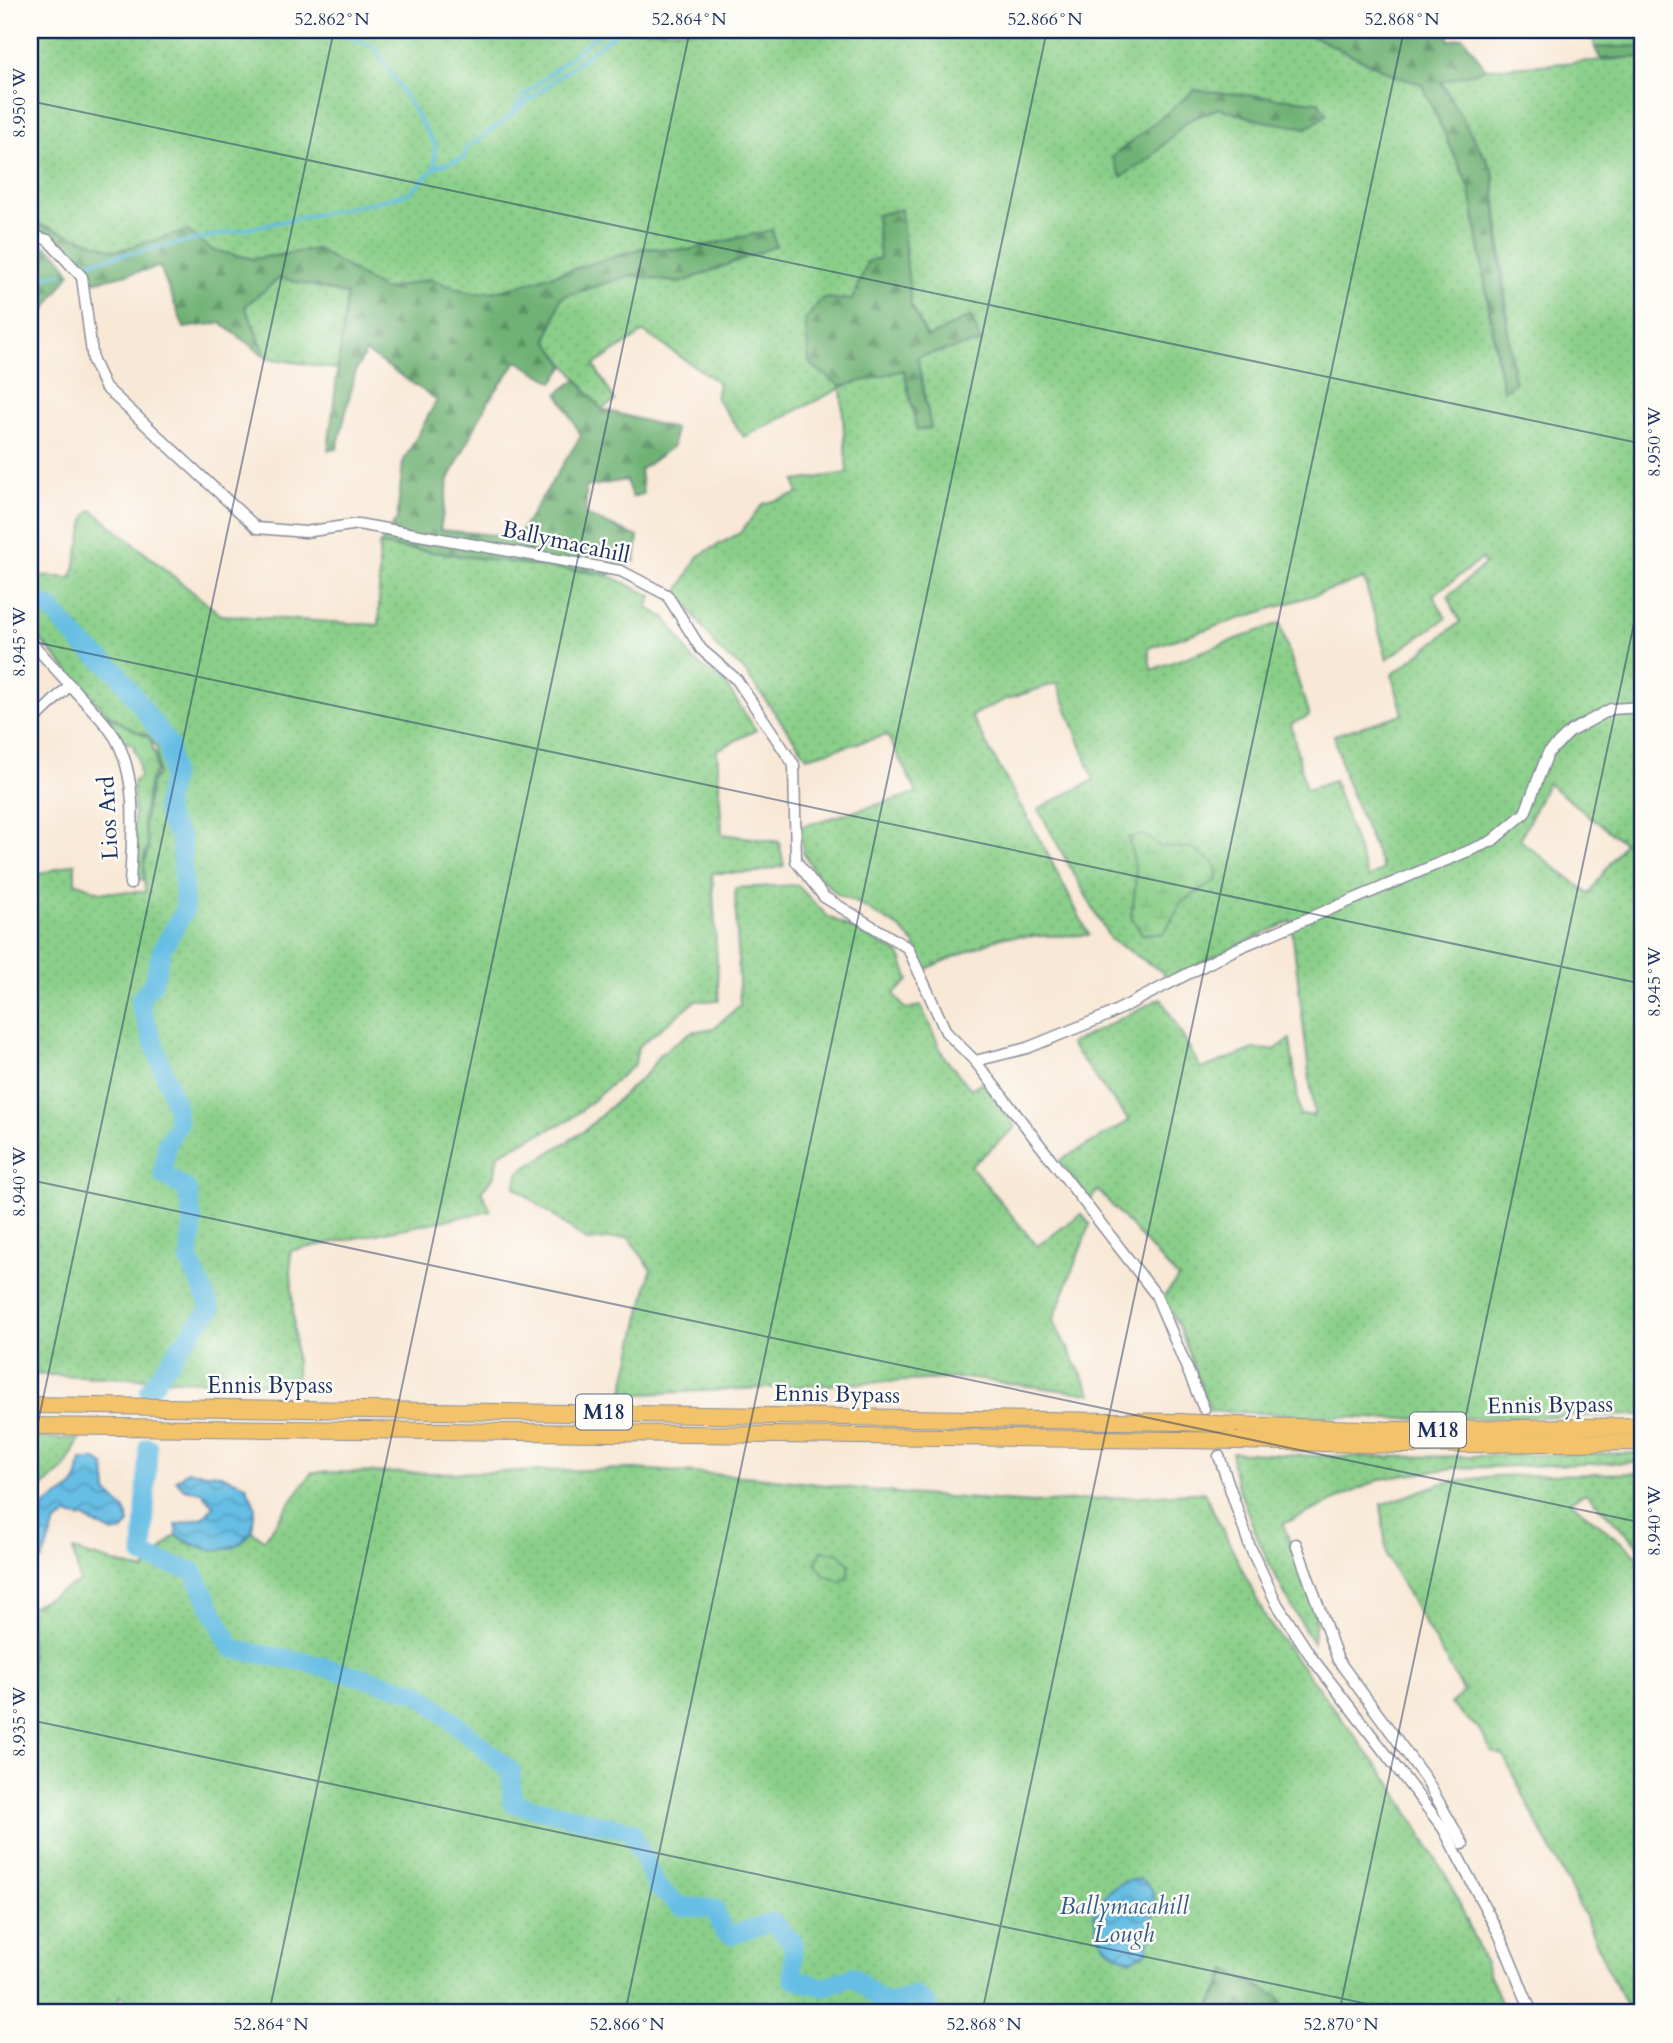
<svg xmlns="http://www.w3.org/2000/svg" width="1673" height="2043" viewBox="0 0 1673 2043" font-family="Cardo,serif">
<style>
.grass{fill:url(#grass-dots);stroke:#527f74;stroke-width:2;fill-rule:evenodd}
.forest{fill:url(#forest-firs);stroke:#45706a;stroke-width:2}
.wetland{fill:url(#wetland-marsh);stroke:#527f74;stroke-width:2}
.park{fill:url(#park-crowns);stroke:#527f74;stroke-width:2}
.water{fill:url(#water-waves);stroke:#4076a1;stroke-width:2}
.lines{fill:none;stroke-linecap:round;stroke-linejoin:round}
.stream{stroke:#66bee4;stroke-width:3.5}
.river{stroke:#66bee4;stroke-width:19}
.minor-casing{stroke:#8a8c9a;stroke-width:13}
.highway-casing{stroke:#8a8c9a;stroke-width:18}
.minor{stroke:#fff;stroke-width:10}
.highway{stroke:#f2c36a;stroke-width:16}
.highway-bridge-casing{stroke:#8a8c9a;stroke-width:18;stroke-linecap:butt}
.highway-bridge{stroke:#f2c36a;stroke-width:16}
.ticks{fill:none;stroke:#1b2f5e;stroke-width:2;stroke-opacity:0.45}
.labels{text-anchor:middle;dominant-baseline:central;stroke-width:5;stroke-linejoin:round;paint-order:stroke}
.shield{fill:#fdfcf7;stroke:#5f6c8c;stroke-width:2}
.shield-label{font-size:21px;font-weight:bold;fill:#1b2f5e}
.street-label{font-size:23px;fill:#1b2f5e;stroke:#fdfcf7}
.water-label{font-size:24px;font-style:italic;fill:#325a86;stroke:#fdfcf7}
.neatline{fill:none;stroke:#1b2f5e;stroke-width:2.5}
.ticks-label{font-size:18px;text-anchor:middle;fill:#1b2f5e}
</style>
<defs>
<pattern id="grass-dots" width="8" height="8" patternUnits="userSpaceOnUse" patternTransform="scale(1.75)"><rect width="8" height="8" fill="#8acf89"/><path d="M2 2h.1M6 6h.1" fill="none" stroke="#76b279" stroke-width="1.8" stroke-linecap="round"/></pattern>
<pattern id="forest-firs" width="22" height="20" patternUnits="userSpaceOnUse" patternTransform="scale(1.75)"><rect width="22" height="20" fill="#6fb275"/><path d="M5 1l3.5 6h-7zM16 11l3.5 6h-7z" fill="#5a9163"/></pattern>
<pattern id="wetland-marsh" width="20" height="14" patternUnits="userSpaceOnUse" patternTransform="scale(1.75)"><rect width="20" height="14" fill="#8acf89"/><path d="M1 5h8M5 5V1M11 12h8M15 12V8" fill="none" stroke="#76b279"/></pattern>
<pattern id="park-crowns" width="20" height="18" patternUnits="userSpaceOnUse" patternTransform="scale(1.75)"><rect width="20" height="18" fill="#8acf89"/><path d="M2 6a3 3 0 1 1 6 0M12 15a3 3 0 1 1 6 0" fill="none" stroke="#76b279"/></pattern>
<pattern id="water-waves" width="16" height="10" patternUnits="userSpaceOnUse" patternTransform="scale(1.75)"><rect width="16" height="10" fill="#66bee4"/><path d="M0 5q4-4 8 0t8 0" fill="none" stroke="#539bbc"/></pattern>
</defs>
<rect width="100%" height="100%" fill="#fdfcf7"/>
<filter id="ink" filterUnits="userSpaceOnUse"><feTurbulence type="fractalNoise" baseFrequency=".0143" numOctaves="2"/><feDisplacementMap in="SourceGraphic" scale="14" xChannelSelector="R" yChannelSelector="G"/><feConvolveMatrix kernelMatrix="1 2 1 2 8 2 1 2 1" color-interpolation-filters="sRGB"/></filter>
<filter id="wash" filterUnits="userSpaceOnUse"><feTurbulence type="fractalNoise" baseFrequency=".00686" numOctaves="4" result="noise"/><feDisplacementMap in="SourceGraphic" scale="28" xChannelSelector="R" yChannelSelector="G"/><feGaussianBlur stdDeviation="1.57" result="paint"/><feColorMatrix in="noise" values="0 0 0 0 0 0 0 0 0 0 0 0 0 0 0 0 0 1.4 0 .05"/><feComposite in="paint" operator="in"/></filter>
<g filter="url(#wash)">
<rect width="100%" height="100%" fill="#f8e8d5"/>
<g class="grass">
<path d="M 30,30 L 1306,30 L 1310,35 L 1398,77 L 1421,83 L 1470,189 L 1497,361 L 1504,390 L 1514,382 L 1493,171 L 1440,82 L 1486,69 L 1643,57 L 1643,1415 L 1389,1419 L 1210,1411 L 1179,1326 L 1163,1298 L 1178,1278 L 1098,1190 L 1090,1200 L 1059,1161 L 1129,1121 L 1070,1044 L 1161,998 L 1201,1069 L 1254,1049 L 1274,1050 L 1290,1039 L 1300,1115 L 1314,1115 L 1291,921 L 1167,979 L 1161,971 L 1110,939 L 1038,809 L 1094,780 L 1057,683 L 1004,700 L 971,716 L 1047,853 L 1089,935 L 1001,937 L 924,970 L 914,943 L 901,929 L 857,903 L 838,895 L 815,873 L 803,852 L 800,827 L 917,793 L 887,735 L 807,757 L 743,669 L 719,650 L 678,592 L 698,556 L 740,533 L 763,504 L 798,494 L 795,481 L 847,473 L 841,388 L 744,437 L 716,398 L 719,383 L 644,332 L 594,365 L 615,401 L 601,409 L 547,341 L 561,297 L 632,275 L 680,283 L 775,246 L 772,230 L 688,250 L 643,248 L 504,290 L 472,294 L 430,279 L 384,290 L 317,249 L 254,259 L 212,250 L 187,231 L 116,251 L 30,221 L 30,173 L 33,160 L 30,157 ZM 1195,90 L 1263,121 L 1219,108 L 1187,121 ZM 900,209 L 911,305 L 928,338 L 917,357 L 931,428 L 917,430 L 904,370 L 852,300 L 868,261 L 880,258 ZM 1482,559 L 1485,564 L 1448,596 L 1460,622 L 1392,675 L 1403,714 L 1334,735 L 1345,778 L 1383,869 L 1368,878 L 1334,781 L 1306,790 L 1291,724 L 1309,716 L 1280,623 L 1151,670 L 1148,648 L 1364,579 L 1387,659 L 1446,618 L 1433,595 ZM 1547,783 L 1624,843 L 1589,894 L 1520,840 Z"/>
<polygon points="1592,30 1643,30 1643,46 1595,48"/>
<polygon points="280,277 347,295 338,369 267,358 245,306"/>
<polygon points="92,510 221,615 379,625 379,545 608,575 652,596 647,608 666,618 693,660 724,682 756,730 717,750 722,834 779,842 784,866 752,873 712,873 719,1001 695,1001 638,1047 635,1064 571,1119 498,1154 495,1175 481,1191 491,1211 290,1251 297,1385 30,1374 30,877 75,863 75,882 100,892 145,892 144,864 149,847 144,825 151,782 158,773 157,748 148,735 134,731 104,711 30,628 30,575 72,578 86,516"/>
<polygon points="797,885 827,916 899,953 909,980 894,994 905,1009 921,1006 944,1057 971,1089 981,1082 1016,1127 971,1166 1037,1246 1081,1214 1090,1224 1053,1321 1092,1394 966,1378 622,1395 651,1269 628,1237 587,1241 515,1187 519,1172 584,1131 649,1071 659,1055 691,1032 714,1028 740,1005 735,888"/>
<polygon points="30,1438 80,1439 64,1469 30,1497"/>
<path d="M 1232,1452 C 1369,1461 1506,1455 1643,1453 L 1643,1462 L 1455,1468 L 1381,1479 L 1283,1524 L 1311,1597 L 1316,1619 L 1313,1643 C 1286,1598 1262,1554 1245,1505 C 1238,1487 1231,1471 1232,1452 Z"/>
<polygon points="634,1469 756,1477 905,1494 1033,1503 1204,1492 1268,1622 1392,1785 1452,1886 1506,2013 1285,2013 1279,1997 1227,1970 1208,2013 140,2013 120,1995 114,2013 30,2013 30,1607 80,1582 73,1550 144,1571 171,1539 177,1535 194,1546 234,1546 252,1531 264,1540 312,1472 439,1473"/>
<polygon points="1643,1473 1643,1547 1639,1546 1586,1493 1570,1501 1643,1560 1643,2013 1630,2013 1610,1975 1587,1921 1503,1755 1492,1752 1480,1730 1450,1704 1464,1692 1387,1558 1381,1505 1443,1483 1494,1476"/>
</g>
<g class="forest">
<polygon points="1306,30 1449,30 1449,41 1463,37 1486,69 1441,82 1493,171 1502,282 1514,383 1503,391 1470,189 1422,84 1398,77 1310,35"/>
<polygon points="1643,46 1643,57 1601,59 1595,48"/>
<polygon points="1195,90 1318,102 1327,115 1307,128 1263,121 1218,108 1187,121 1148,160 1121,177 1112,157"/>
<polygon points="901,209 911,305 927,338 971,316 981,342 917,357 931,428 917,430 904,370 841,387 809,363 805,320 822,298 852,300 868,261 880,258 876,215"/>
<path d="M 30,221 L 116,251 L 187,231 L 212,250 L 254,259 L 317,249 L 384,290 L 430,279 L 473,294 L 504,290 L 643,248 L 688,250 L 772,230 L 776,246 L 680,283 L 632,275 L 561,297 L 547,340 L 565,366 L 553,382 L 517,361 L 487,403 L 449,479 L 440,530 L 517,537 L 581,436 L 558,393 L 577,379 L 601,409 L 675,429 L 673,446 L 640,470 L 643,494 L 632,497 L 626,480 L 586,487 L 586,515 L 638,537 L 635,561 L 608,575 L 379,545 L 397,519 L 403,462 L 437,400 L 366,352 L 356,370 L 337,449 L 328,450 L 347,294 L 280,278 L 245,306 L 267,358 L 221,323 L 184,328 L 160,267 L 87,283 C 76,244 66,242 30,229 Z"/>
<path d="M 30,240 C 49,247 61,254 70,273 L 34,326 L 30,322 Z"/>
<polygon points="1227,1970 1279,1997 1285,2013 1208,2013"/>
</g>
<g class="wetland">
<path d="M 1144,835 L 1161,847 L 1191,848 L 1214,863 L 1217,869 L 1217,880 L 1182,902 L 1164,933 L 1142,934 L 1131,916 C 1137,885 1138,868 1128,838 Z"/>
<polygon points="822,1551 839,1553 850,1565 847,1578 840,1582 824,1575 816,1563"/>
</g>
<polygon class="park" points="106,715 150,738 156,759 156,771 150,780 143,820 148,846 144,857 144,880 139,879 135,872 133,782 140,777 138,759 132,743 124,743"/>
<g class="water">
<polygon points="81,1460 97,1460 105,1467 107,1492 125,1510 129,1523 123,1531 113,1533 84,1518 67,1515 55,1524 42,1561 30,1564 30,1527 47,1504 73,1487 78,1477"/>
<path d="M 187,1471 L 218,1474 L 246,1485 L 255,1506 L 252,1531 C 247,1536 241,1543 235,1546 C 215,1555 193,1546 177,1535 L 176,1525 L 204,1517 L 213,1506 L 202,1492 L 184,1489 L 176,1480 Z"/>
<path d="M 1139,1879 C 1142,1881 1146,1883 1149,1886 C 1161,1899 1151,1937 1146,1953 L 1130,1960 C 1102,1947 1099,1943 1094,1913 C 1107,1890 1112,1883 1139,1879 Z"/>
</g>
<g class="lines">
<g class="stream">
<polyline points="327,30 375,47 435,145 435,167"/>
<polyline points="515,108 523,96 603,30"/>
<polyline points="89,262 380,201 411,192 435,167 464,158 467,146 477,141 619,30"/>
<polyline points="30,280 63,273"/>
</g>
<g class="river">
<polyline points="30,599 50,608 81,643 117,672 169,745 172,776 165,807 169,822 181,839 185,910 162,949 153,983 139,1001 176,1106 178,1123 167,1144 163,1175 187,1189 193,1221 189,1259 211,1309 181,1345 149,1391"/>
<polyline points="148,1447 143,1556 193,1571 232,1649 305,1662 419,1693 511,1771 512,1803 631,1831 657,1887 680,1906 715,1909 723,1931 732,1935 772,1922 793,1942 793,1979 824,1987 852,1976 886,2004 914,1995 928,2005 931,2013"/>
</g>
</g>
</g>
<g filter="url(#ink)">
<g class="lines">
<g class="minor-casing">
<g id="minor">
<polyline points="30,235 48,240 82,277 93,361 105,387 257,528 305,532 358,524 621,571 667,595 701,649 737,680 794,765 796,861 824,897 908,948 946,1032 975,1061 1156,1295 1204,1409"/>
<polyline points="30,641 70,685"/>
<path d="M 30,720 L 39,715 L 70,685 C 84,702 105,720 116,739 C 139,782 132,837 130,884"/>
<polyline points="975,1061 1027,1048 1106,1016 1236,949 1492,841 1525,813 1548,753 1571,731 1611,709 1643,707"/>
<polyline points="1219,1456 1250,1547 1277,1604 1312,1658 1443,1828 1500,1936 1532,2013"/>
<polyline points="1296,1544 1338,1660 1425,1778 1463,1844"/>
</g>
</g>
<g class="highway-casing">
<g id="highway">
<polyline points="30,1405 1179,1422"/>
<polyline points="1233,1425 1397,1430 1643,1426"/>
<polyline points="30,1426 1182,1440"/>
<polyline points="1238,1441 1404,1445 1643,1442"/>
</g>
</g>
<use href="#minor" class="minor"/>
<use href="#highway" class="highway"/>
<g class="highway-bridge-casing">
<g id="highway-bridge">
<polyline points="1179,1422 1233,1425"/>
<polyline points="1182,1440 1238,1441"/>
</g>
</g>
<use href="#highway-bridge" class="highway-bridge"/>
</g>
</g>
<path class="ticks" d="M 30,101 L 1643,444M 30,641 L 1643,984M 30,1180 L 1643,1523M 30,1460 L 334,30M 30,1720 L 1410,2013M 269,2013 L 690,30M 625,2013 L 1047,30M 982,2013 L 1404,30M 1339,2013 L 1643,581"/>
<g class="labels">
<g class="shield">
<rect x="576" y="1394.5" width="56" height="35" rx="5"/>
<rect x="1410" y="1412.5" width="56" height="35" rx="5"/>
</g>
<g class="shield-label">
<text x="604" y="1412">M18</text>
<text x="1438" y="1430">M18</text>
</g>
<g class="street-label">
<text transform="translate(566 542) rotate(12)">Ballymacahill</text>
<text transform="translate(108 818) rotate(-93)">Lios Ard</text>
<text x="270" y="1385">Ennis Bypass</text>
<text transform="translate(837 1394) rotate(1)">Ennis Bypass</text>
<text transform="translate(1550 1405) rotate(-1)">Ennis Bypass</text>
</g>
<g class="water-label">
<text x="1124" y="1906">Ballymacahill<tspan x="1124" dy="28">Lough</tspan></text>
</g>
</g>
<rect width="1673" height="2043" fill="none" stroke="#fdfcf7" stroke-width="77"/>
<rect x="38" y="38" width="1596" height="1966" class="neatline"/>
<g class="ticks-label">
<text x="332" y="25">52.862°N</text>
<text x="689" y="25">52.864°N</text>
<text x="1045" y="25">52.866°N</text>
<text x="1402" y="25">52.868°N</text>
<text transform="translate(19 103) rotate(-90)" y="6">8.950°W</text>
<text transform="translate(1654 442) rotate(-90)" y="6">8.950°W</text>
<text transform="translate(19 642) rotate(-90)" y="6">8.945°W</text>
<text transform="translate(1654 982) rotate(-90)" y="6">8.945°W</text>
<text transform="translate(19 1182) rotate(-90)" y="6">8.940°W</text>
<text transform="translate(1654 1521) rotate(-90)" y="6">8.940°W</text>
<text transform="translate(19 1722) rotate(-90)" y="6">8.935°W</text>
<text x="271" y="2030">52.864°N</text>
<text x="627" y="2030">52.866°N</text>
<text x="984" y="2030">52.868°N</text>
<text x="1341" y="2030">52.870°N</text>
</g>
</svg>
